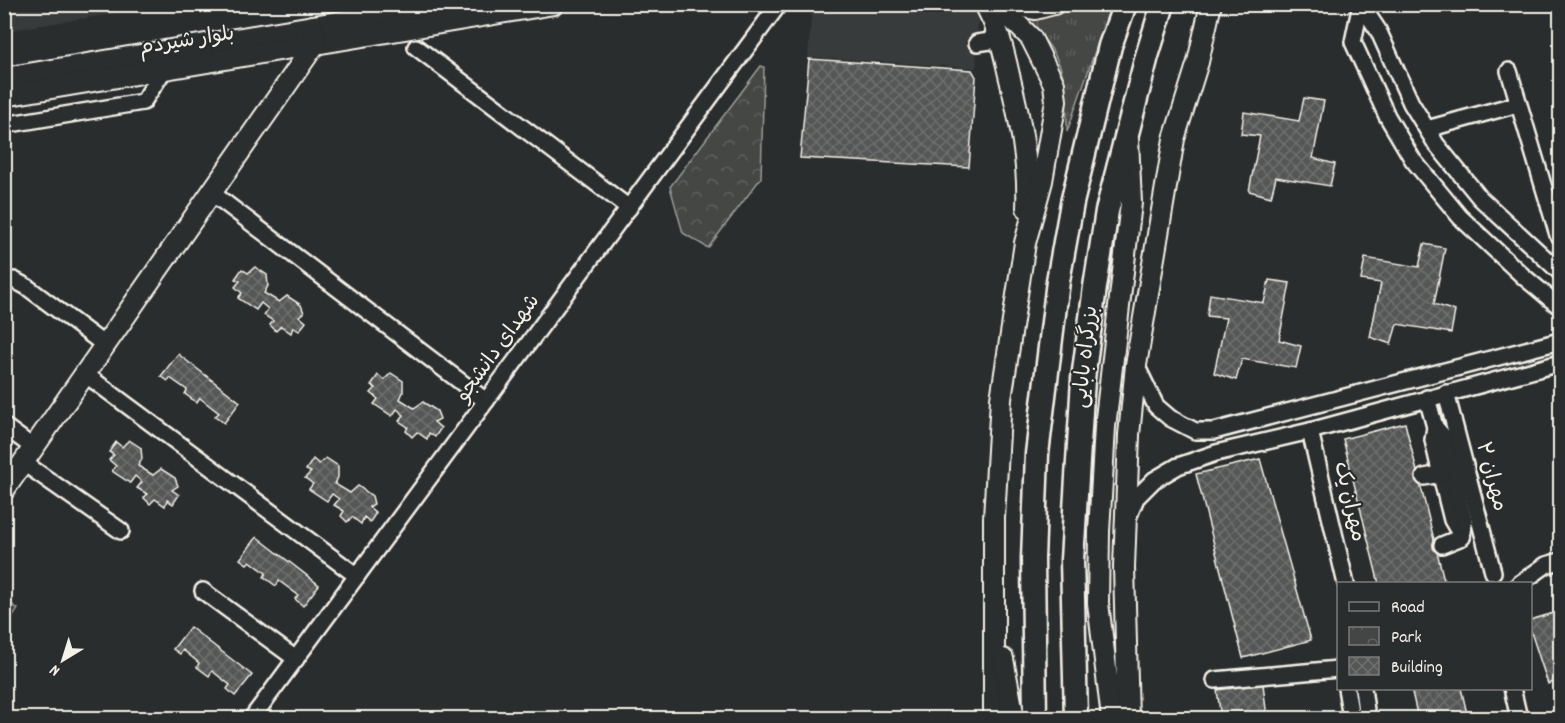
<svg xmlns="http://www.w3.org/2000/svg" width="1565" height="723" viewBox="0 0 1565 723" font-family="Dekko,'Playpen Sans Arabic',sans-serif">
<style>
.built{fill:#373a3a}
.grass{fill:url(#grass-tufts);stroke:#9c9c96;stroke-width:1.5}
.park{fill:url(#park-crowns);stroke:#9c9c96;stroke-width:1.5}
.pitch{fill:#444645;stroke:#9c9c96;stroke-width:1.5}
.building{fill:url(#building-cross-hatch);stroke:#f4f1e8;stroke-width:1.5}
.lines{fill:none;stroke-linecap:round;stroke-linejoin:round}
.minor-casing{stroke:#f4f1e8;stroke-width:20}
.major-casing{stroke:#f4f1e8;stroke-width:24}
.highway-casing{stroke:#f4f1e8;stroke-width:27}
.minor{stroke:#2a2d2e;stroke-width:15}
.major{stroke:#2a2d2e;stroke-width:20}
.highway{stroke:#2a2d2e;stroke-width:22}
.labels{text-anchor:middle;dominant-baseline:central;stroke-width:4.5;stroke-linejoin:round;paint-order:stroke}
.street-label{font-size:21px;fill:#f4f1e8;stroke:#2a2d2e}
</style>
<defs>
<pattern id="grass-tufts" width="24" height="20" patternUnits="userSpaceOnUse" patternTransform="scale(1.5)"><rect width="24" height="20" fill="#444645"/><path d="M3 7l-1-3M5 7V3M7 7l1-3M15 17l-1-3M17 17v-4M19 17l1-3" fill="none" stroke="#606160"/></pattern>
<pattern id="park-crowns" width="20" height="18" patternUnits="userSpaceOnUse" patternTransform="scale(1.5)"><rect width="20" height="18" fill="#444645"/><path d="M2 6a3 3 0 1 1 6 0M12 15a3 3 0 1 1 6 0" fill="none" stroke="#606160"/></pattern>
<pattern id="building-cross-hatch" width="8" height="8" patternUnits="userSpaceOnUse" patternTransform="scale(1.5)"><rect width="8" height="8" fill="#555756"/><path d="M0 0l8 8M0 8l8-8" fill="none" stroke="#6e706e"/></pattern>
</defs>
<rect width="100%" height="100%" fill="#2a2d2e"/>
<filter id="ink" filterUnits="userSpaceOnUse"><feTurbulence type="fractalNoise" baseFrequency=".0167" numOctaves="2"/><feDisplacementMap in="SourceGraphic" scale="12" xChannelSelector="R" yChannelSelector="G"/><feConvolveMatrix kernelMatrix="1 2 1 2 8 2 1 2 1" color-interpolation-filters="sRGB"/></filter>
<g filter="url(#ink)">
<g class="built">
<polygon points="5,4 167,4 167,5 5,31"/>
<polygon points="812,5 965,5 978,15 976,68 808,57"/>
</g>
<path class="grass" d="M 1068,5 L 1111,5 L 1067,132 C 1067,73 1064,54 1019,14 L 1060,9 Z"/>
<polygon class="park" points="761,66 764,67 761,178 708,248 683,233 670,187"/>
<polygon class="pitch" points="5,600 18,609 5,629"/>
<g class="building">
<polygon points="809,59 972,70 976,77 969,167 800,158"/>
<polygon points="1304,98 1324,101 1313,158 1335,164 1330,186 1276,177 1271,197 1249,191 1260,136 1241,134 1244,112 1299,121"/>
<polygon points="1424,244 1445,248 1434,304 1455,311 1451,333 1397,324 1391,344 1370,337 1381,283 1361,280 1365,258 1419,267"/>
<polygon points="255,267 267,275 268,286 264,293 279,302 287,296 301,305 304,313 299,316 306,322 299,331 293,327 291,333 281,326 276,331 270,325 273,321 264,315 268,309 261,303 256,310 238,298 242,293 235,287 240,281 235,279 242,269 248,273"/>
<polygon points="1269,280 1290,283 1279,340 1301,346 1296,368 1242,359 1236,380 1214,373 1226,318 1207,316 1210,294 1264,303"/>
<polygon points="178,354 240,402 224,423 215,416 219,413 200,398 197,403 185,394 187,390 170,378 168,381 161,376"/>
<polygon points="391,373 403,381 403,392 400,399 414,408 423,402 437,411 440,419 434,422 441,428 435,437 429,433 427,439 417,432 412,437 406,431 408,427 399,421 404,415 397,409 392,416 374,404 378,399 371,393 376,388 371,385 378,375 384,380"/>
<polygon points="1405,423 1445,584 1379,584 1343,439"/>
<polygon points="129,440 141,448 142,459 138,466 153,475 161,469 175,478 178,486 172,490 179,495 173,504 167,500 165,506 155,499 150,504 144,498 147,494 137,488 142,482 135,476 130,483 112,471 116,466 109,460 114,455 109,452 116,442 122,447"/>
<polygon points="326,458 338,466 338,477 335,484 350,493 358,486 372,496 374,504 369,507 376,513 370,522 364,517 361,524 352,517 347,522 341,516 344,511 334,505 339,499 332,494 327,501 309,489 313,484 305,478 311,472 306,470 313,459 319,464"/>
<polygon points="1260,459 1311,640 1243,658 1196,474"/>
<polygon points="257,537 319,585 303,606 295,599 298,595 279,581 276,586 264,577 266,573 250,561 247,564 240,559"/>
<polygon points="1560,611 1560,680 1548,684 1530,629 1530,620"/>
<polygon points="190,627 252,675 235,696 227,689 230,685 212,671 209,676 197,667 199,663 183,650 180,654 173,649"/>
<polygon points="1263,684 1267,718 1221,718 1217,690"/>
<polygon points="1411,688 1461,688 1468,718 1418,718"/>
<polygon points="130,711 140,718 125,718"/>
</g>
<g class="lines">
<g class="minor-casing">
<g id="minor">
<polyline points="1361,4 1353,42 1387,116 1413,160 1460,217 1523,276 1560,307"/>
<polyline points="1362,6 1378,30 1411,103 1436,144 1480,198 1560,272"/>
<polyline points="977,43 990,41 997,27"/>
<polyline points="416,47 629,208"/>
<polyline points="1509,71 1558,235"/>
<polyline points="4,125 143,102 164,70"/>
<polyline points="1427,129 1518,104"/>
<polyline points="212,193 486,401"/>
<polyline points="4,283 14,280 27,287 106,346"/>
<polyline points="1136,365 1156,406 1170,418 1195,431 1214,431 1560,341"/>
<polyline points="85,374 357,576"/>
<polyline points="1446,393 1493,572"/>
<polyline points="1427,398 1435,427 1433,440 1444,488 1452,520 1462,537"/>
<polyline points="4,426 34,448"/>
<polyline points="1435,427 1443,436 1464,520 1462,537"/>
<polyline points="1310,431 1346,584"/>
<polyline points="24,463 121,531"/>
<polyline points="1424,477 1441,474"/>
<polyline points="1128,518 1136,498 1154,480 1178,466 1216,453 1310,431 1560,363"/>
<polyline points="1442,545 1462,537"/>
<polyline points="1519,584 1546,565 1560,561"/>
<polyline points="203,591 296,659"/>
<polyline points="1215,680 1338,669"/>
<polyline points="1346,688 1351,718"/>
<polyline points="1363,688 1367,718"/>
<polyline points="1512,688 1519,718"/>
<polyline points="252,718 779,4"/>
</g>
</g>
<g class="major-casing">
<g id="major">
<path d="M 985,4 C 998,28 1003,48 1009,75 C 1020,119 1029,163 1027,208"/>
<polyline points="993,4 1007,14 1031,38 1054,84 1056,101 1042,181 1025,243 1001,399 994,518 994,718"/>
<polyline points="1006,4 1035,9 1054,4"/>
<polyline points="4,78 444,4"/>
<polyline points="4,96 554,4"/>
<polyline points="4,490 315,44 313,26"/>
<polyline points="1003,659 1014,718"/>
<polyline points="1112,718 1098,603 1099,532 1105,427 1131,203 1128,139"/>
<polyline points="1128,718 1124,567 1129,435 1136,365 1174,139 1198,62 1211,4"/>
</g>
</g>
<g class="highway-casing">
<g id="highway">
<polyline points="1035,718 1033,559 1037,454 1058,281 1072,203 1110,46 1125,4"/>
<polyline points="1076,718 1072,560 1083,379 1095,287 1107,211 1147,56 1163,4"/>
</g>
</g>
<use href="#minor" class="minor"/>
<use href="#major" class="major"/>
<use href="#highway" class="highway"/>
</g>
</g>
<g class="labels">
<g class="street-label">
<text transform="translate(187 42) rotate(-9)">بلوار شیردم</text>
<text transform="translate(499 349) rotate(-54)">شهدای دانشجو</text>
<text transform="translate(1087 357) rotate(-84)">بزرگراه بابایی</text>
<text transform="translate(1490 477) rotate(75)">مهران ۲</text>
<text transform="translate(1348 502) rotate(77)">مهران یک</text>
</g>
</g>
<rect width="1565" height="723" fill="none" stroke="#2a2d2e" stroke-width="24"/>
<rect x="12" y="12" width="1541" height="699" fill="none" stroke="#f4f1e8" stroke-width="2" filter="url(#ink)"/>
<rect x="1337" y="582" width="195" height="108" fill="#2a2d2e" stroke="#7b7b78" stroke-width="1.5"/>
<rect x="1349" y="602" width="30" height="9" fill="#2a2d2e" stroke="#7b7b78" stroke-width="1.5"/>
<text x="1391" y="612" font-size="18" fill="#f4f1e8">Road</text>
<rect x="1349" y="627" width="30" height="18" fill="url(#park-crowns)" stroke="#7b7b78" stroke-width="1.5"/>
<text x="1391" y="642" font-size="18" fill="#f4f1e8">Park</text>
<rect x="1349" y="657" width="30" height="18" fill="url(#building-cross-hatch)" stroke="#7b7b78" stroke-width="1.5"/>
<text x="1391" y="672" font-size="18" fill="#f4f1e8">Building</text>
<g transform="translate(63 660) rotate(218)" stroke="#2a2d2e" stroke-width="4.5" paint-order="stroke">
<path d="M0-4.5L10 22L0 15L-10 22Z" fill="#f4f1e8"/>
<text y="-9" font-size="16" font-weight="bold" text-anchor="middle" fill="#f4f1e8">N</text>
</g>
</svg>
